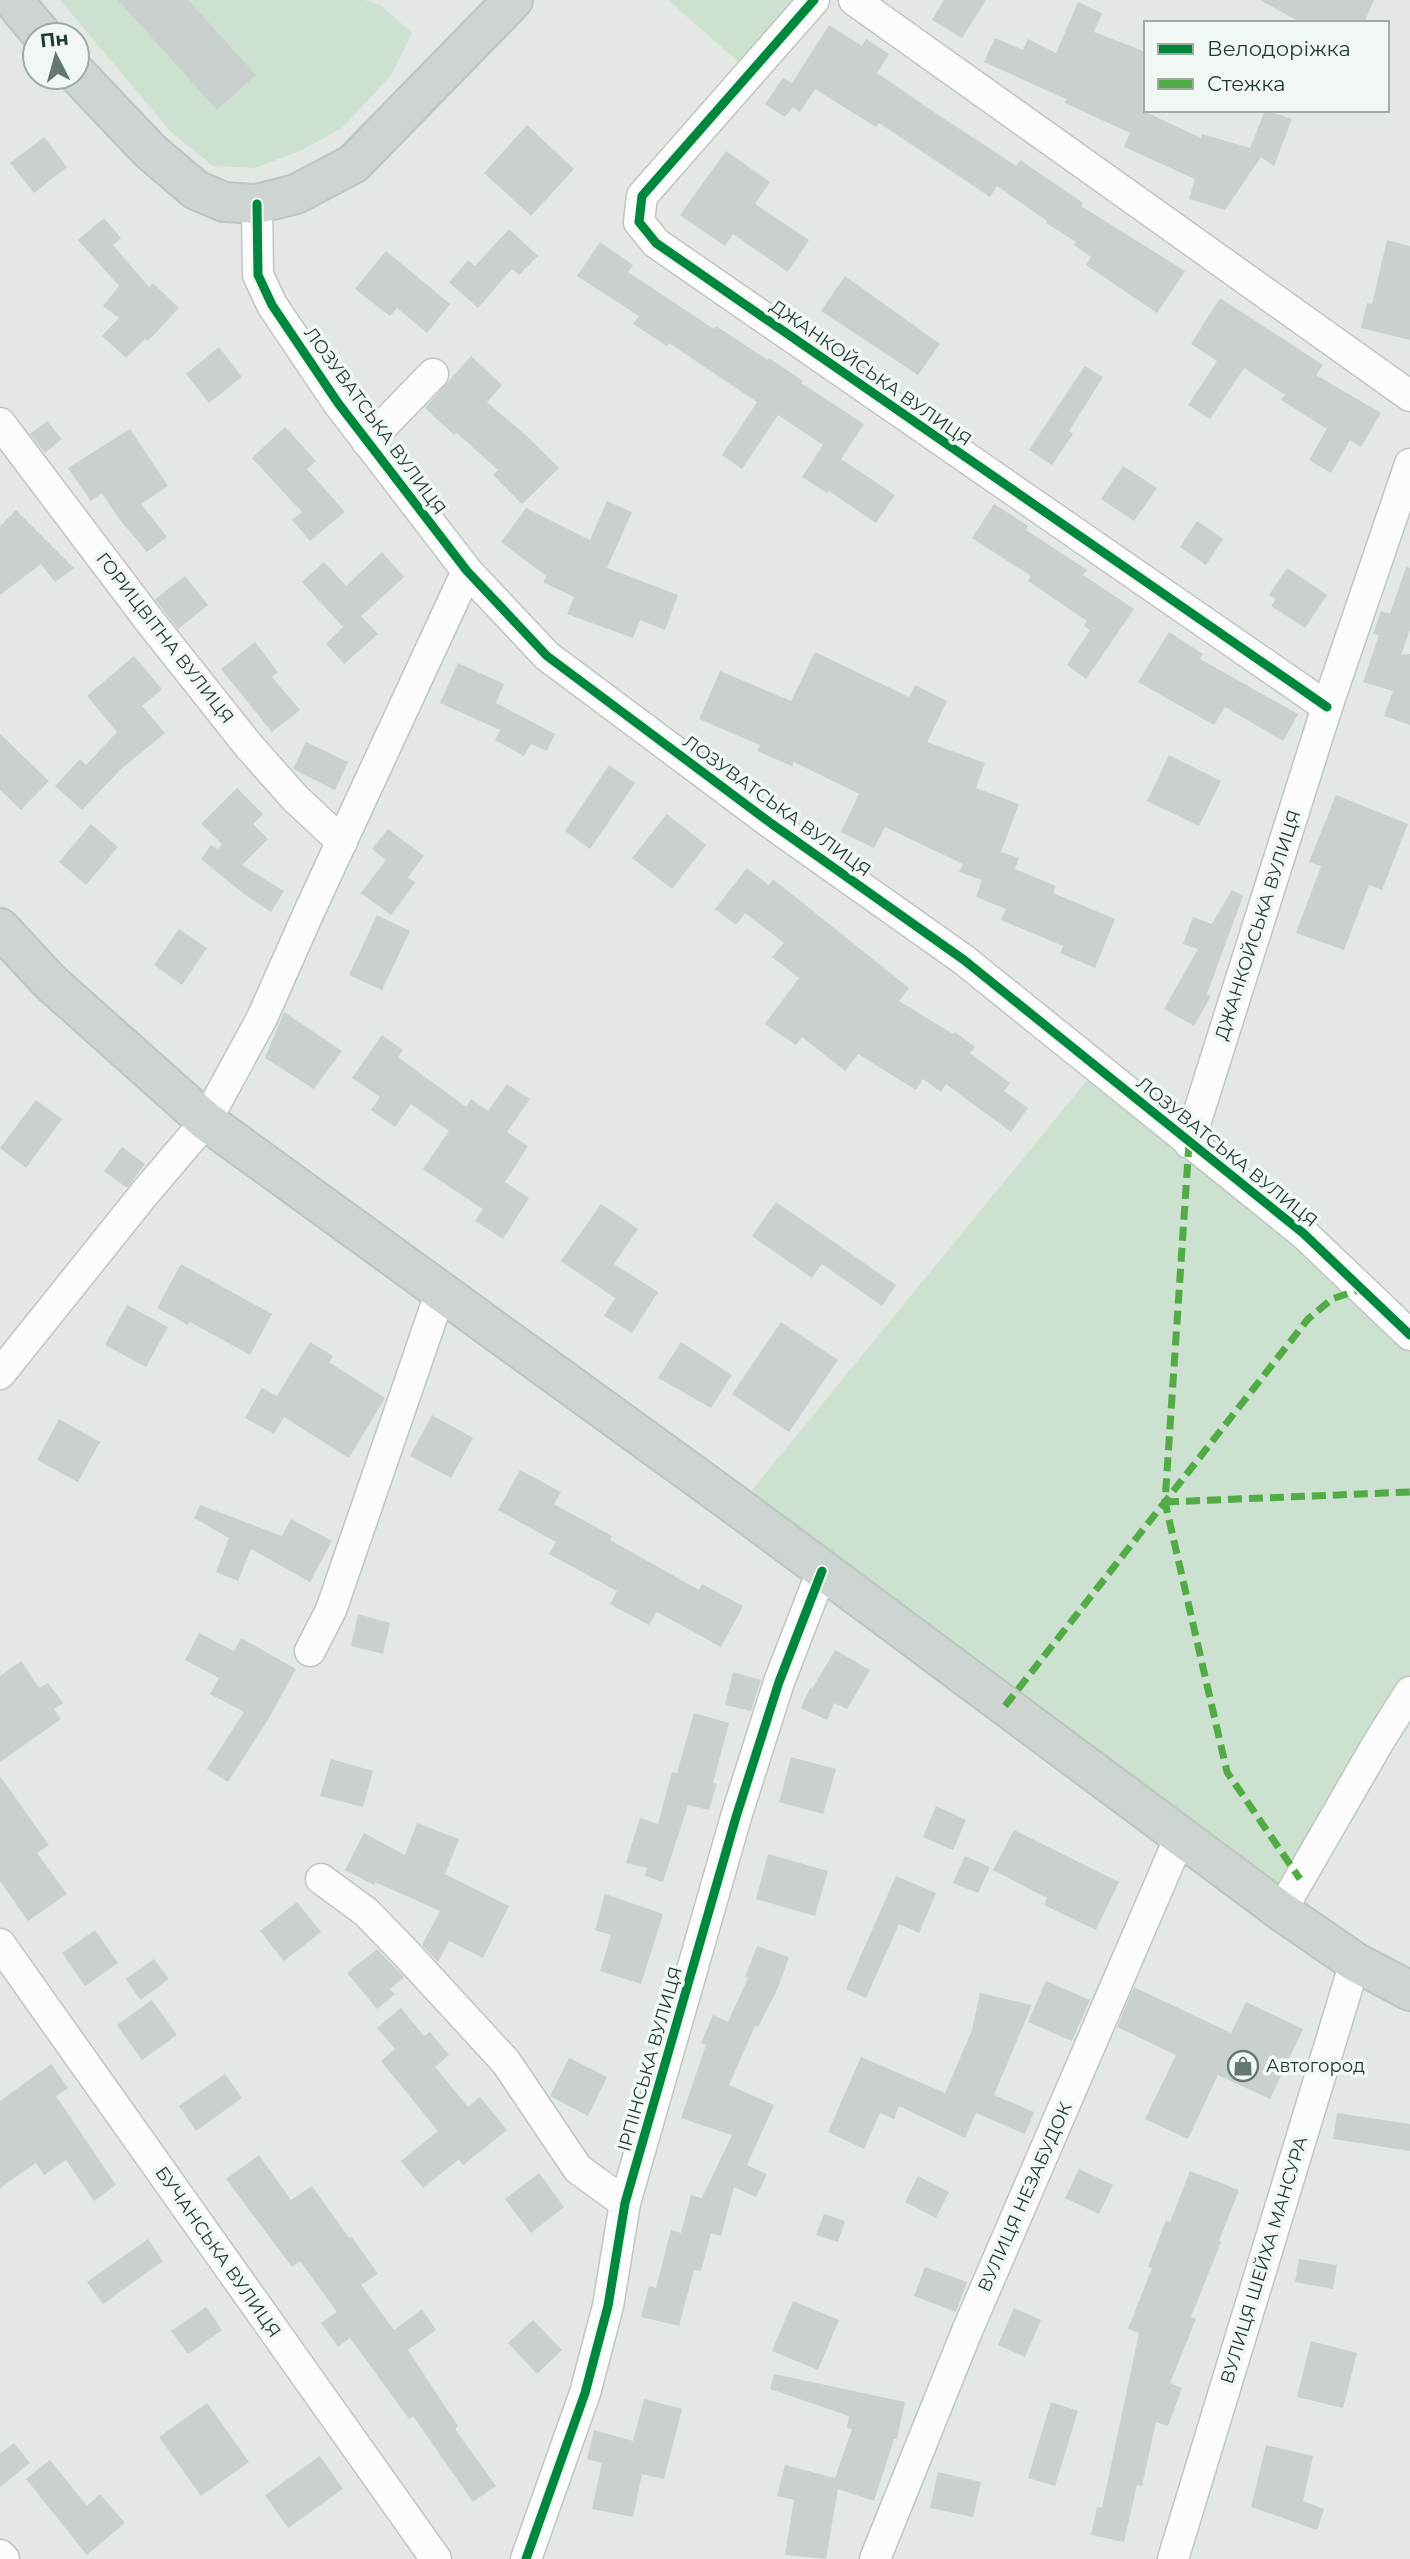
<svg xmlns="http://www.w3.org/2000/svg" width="1410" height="2559" viewBox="0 0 1410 2559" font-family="Montserrat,sans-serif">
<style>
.green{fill:#cce1cf}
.building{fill:#cad0cd}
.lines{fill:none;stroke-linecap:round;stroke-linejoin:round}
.minor-casing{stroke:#c0c5c2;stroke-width:33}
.major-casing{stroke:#bcc5c0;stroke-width:42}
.minor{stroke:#fbfcfb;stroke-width:30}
.major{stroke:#cdd4d1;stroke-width:38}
.quiet{stroke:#52ac45;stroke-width:7;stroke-dasharray:14 7;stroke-linecap:butt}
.cycleway-casing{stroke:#f1f8f3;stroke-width:13}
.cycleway{stroke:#00873e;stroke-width:9}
.labels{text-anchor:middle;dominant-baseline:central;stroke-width:7;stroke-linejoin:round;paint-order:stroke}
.street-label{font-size:18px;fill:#213b30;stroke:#f1f8f3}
.poi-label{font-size:18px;fill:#213b30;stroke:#f1f8f3;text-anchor:start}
</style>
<rect width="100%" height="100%" fill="#e3e8e5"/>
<g class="green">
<polygon points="60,0 365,0 380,5 412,33 391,75 342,128 302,150 255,168 213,166 171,132"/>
<polygon points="668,0 793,0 740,63"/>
<polygon points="1098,1067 1410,1335 1410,1692 1281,1911 738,1507"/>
</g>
<g class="building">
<polygon points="118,0 188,0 256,75 217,110"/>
<polygon points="944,0 986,0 962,38 932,20"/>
<polygon points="1260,0 1374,0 1364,23 1302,23"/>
<polygon points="1078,2 1102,13 1094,32 1146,52 1146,112 1201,138 1202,134 1250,148 1265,110 1292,119 1274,166 1261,157 1225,210 1189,199 1195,179 1124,147 1130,133 1065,103 1066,99 984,62 995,38 1023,50 1028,39 1056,53"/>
<polygon points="829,25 862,46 866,39 889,54 877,73 928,108 1016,166 1020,160 1083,203 1081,206 1185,271 1157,313 1086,265 1091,257 1074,245 1076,242 1046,223 1047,221 997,186 990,197 879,123 876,127 815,89 800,112 793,107 785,117 765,104 783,78 792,83"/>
<polygon points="527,125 574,169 531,216 484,173"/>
<polygon points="44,137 67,167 34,193 10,163"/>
<polygon points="726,151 770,182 755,204 809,240 788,272 733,234 725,246 680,215"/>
<polygon points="104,218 121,238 113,245 149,287 153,283 179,308 148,341 145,339 126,358 102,336 119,318 103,306 119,286 78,240"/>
<polygon points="509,229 538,256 519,275 512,269 478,308 449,282 468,260 475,266"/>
<polygon points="1387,240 1410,246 1410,340 1361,328 1367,303 1372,304"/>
<polygon points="600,242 633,265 628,272 714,329 716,326 768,360 769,358 803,381 801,383 864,424 841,459 895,495 876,523 829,491 827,493 802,477 823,445 778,415 742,469 722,455 757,402 669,343 667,346 633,324 639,316 577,276"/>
<polygon points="386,251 450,304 427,333 397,308 390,316 355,289"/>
<polygon points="845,276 940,344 918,375 821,311"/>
<polygon points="1220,298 1323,365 1316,375 1381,413 1361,447 1350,440 1331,473 1309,460 1327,429 1281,400 1285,395 1244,368 1210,419 1188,405 1217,361 1191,344"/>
<polygon points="219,347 242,377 209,403 186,374"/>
<polygon points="471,356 502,385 487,402 530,439 559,468 522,504 493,475 498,470 457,433 454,435 425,408"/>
<polygon points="1085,366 1103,377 1069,431 1073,434 1052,465 1029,450"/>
<polygon points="47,421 62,439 45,453 30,434"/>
<polygon points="285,427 316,461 307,469 345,512 310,541 292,520 302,512 252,458"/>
<polygon points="130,429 168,486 141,504 167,537 147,552 119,519 102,493 91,501 68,468"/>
<polygon points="1123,466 1157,488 1134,521 1101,499"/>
<polygon points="607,501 632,512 607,568 678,595 665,630 640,620 633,638 567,614 574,597 543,582 546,576 501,542 526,508 590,540"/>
<polygon points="994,504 1028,526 1026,530 1087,570 1083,575 1134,609 1086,679 1067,665 1090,630 1084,626 1087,621 1028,581 1031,576 972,538"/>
<polygon points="16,510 74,568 55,582 41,564 0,595 0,526"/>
<polygon points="1197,521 1223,539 1206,565 1180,547"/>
<polygon points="382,552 404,577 361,616 378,634 344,664 326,644 343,627 302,582 324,562 346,586"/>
<polygon points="1406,567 1410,568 1410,630 1401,655 1410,654 1410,725 1384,716 1393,691 1363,682 1379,635 1373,634 1381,611 1390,614"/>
<polygon points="1287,568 1327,595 1305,628 1271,606 1276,599 1269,595"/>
<polygon points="185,576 208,605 178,629 155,599"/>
<polygon points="1169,632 1203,654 1200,659 1298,714 1283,741 1225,707 1214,725 1138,682"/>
<polygon points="255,642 278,672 272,677 300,710 272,732 221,669"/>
<polygon points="815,652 909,697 915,685 947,701 927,742 985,763 976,788 1019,804 1001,852 1019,858 1015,869 1056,886 1053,893 1115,919 1095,968 1060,953 1063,946 1001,920 1006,909 976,897 982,880 959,872 963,864 885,827 874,848 841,832 859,794 794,762 792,766 757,751 760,745 699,719 720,671 791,701"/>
<polygon points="134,656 162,689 142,706 165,733 120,770 82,810 55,786 80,759 86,765 117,732 87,696"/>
<polygon points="458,663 504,684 496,703 555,734 547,751 531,744 524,756 495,740 500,730 440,703"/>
<polygon points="0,734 49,781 21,810 0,790"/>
<polygon points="306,742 348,762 335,790 293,769"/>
<polygon points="1169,755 1221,781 1199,826 1147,801"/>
<polygon points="609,765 635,783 590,849 565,831"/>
<polygon points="237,788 263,814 253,824 268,839 242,865 284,891 271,912 244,894 201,859 211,845 218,849 222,844 201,824"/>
<polygon points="1336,795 1408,824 1382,890 1369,885 1344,950 1296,933 1321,866 1309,862"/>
<polygon points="667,814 706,845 672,889 632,858"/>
<polygon points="91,824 118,847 86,885 59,862"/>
<polygon points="388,829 424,856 408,877 415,883 391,915 361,893 386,860 372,849"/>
<polygon points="747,868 769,885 773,879 909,988 899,1001 953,1034 955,1032 975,1047 970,1053 1010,1083 1004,1091 1028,1108 1011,1132 946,1084 941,1092 923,1079 916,1090 858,1054 845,1071 802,1037 796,1045 765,1024 799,978 772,957 784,943 745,913 736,925 715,909"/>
<polygon points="1232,890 1243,896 1207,994 1211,996 1194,1026 1164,1009 1198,949 1183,944 1193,917 1212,924"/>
<polygon points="377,915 410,931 382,990 349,975"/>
<polygon points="179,929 207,948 182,985 154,965"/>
<polygon points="284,1012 342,1051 314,1089 265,1058"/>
<polygon points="382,1035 403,1050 398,1057 466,1107 471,1099 488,1111 507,1084 530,1099 507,1132 528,1146 505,1182 529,1198 503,1239 475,1221 483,1209 423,1169 449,1131 411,1104 395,1127 371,1110 380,1097 352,1078"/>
<polygon points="36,1100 62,1119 26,1168 0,1148"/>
<polygon points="122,1147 145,1164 127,1188 104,1171"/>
<polygon points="776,1202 896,1285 882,1306 822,1264 812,1278 752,1236"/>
<polygon points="601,1204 638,1229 614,1264 658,1292 632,1333 604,1316 615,1298 561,1261"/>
<polygon points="181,1264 272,1314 250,1355 190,1322 188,1325 157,1308"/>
<polygon points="127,1305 168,1327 146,1367 105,1345"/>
<polygon points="781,1322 838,1360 789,1432 732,1394"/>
<polygon points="310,1342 333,1356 329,1362 385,1398 349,1458 284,1417 274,1434 245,1418 262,1388 277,1396"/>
<polygon points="681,1342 732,1375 711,1408 658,1378"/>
<polygon points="432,1415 473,1438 451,1478 410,1456"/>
<polygon points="59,1419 100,1442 78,1482 37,1460"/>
<polygon points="520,1470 561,1492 554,1504 612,1536 610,1540 699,1590 702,1584 743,1606 721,1647 657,1612 649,1625 610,1604 617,1591 549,1554 556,1542 498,1510"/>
<polygon points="200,1505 282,1536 291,1519 332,1541 310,1582 251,1549 238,1581 216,1572 229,1538 194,1518"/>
<polygon points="358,1614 390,1623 383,1654 351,1646"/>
<polygon points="199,1633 234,1651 241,1638 296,1669 269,1718 228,1782 207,1769 244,1712 210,1694 219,1678 185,1660"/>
<polygon points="835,1650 870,1670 847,1709 834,1703 827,1720 801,1708 810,1688 812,1689"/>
<polygon points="21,1661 39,1688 48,1683 63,1703 54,1709 61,1719 0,1762 0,1676"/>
<polygon points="733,1672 761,1680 751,1711 725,1705"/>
<polygon points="694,1713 729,1723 713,1783 717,1784 709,1810 688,1805 663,1882 645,1876 647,1868 626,1863 640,1818 658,1824 672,1772 677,1773"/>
<polygon points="791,1757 836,1769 823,1814 779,1802"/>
<polygon points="331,1759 373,1771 363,1807 320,1796"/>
<polygon points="0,1776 49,1845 37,1853 67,1894 28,1921 0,1881"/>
<polygon points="936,1806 966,1820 953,1850 923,1837"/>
<polygon points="417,1823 459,1839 445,1874 509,1906 483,1958 449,1941 438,1962 422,1945 440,1911 375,1882 374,1885 345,1870 364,1833 405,1855"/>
<polygon points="1014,1830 1119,1882 1096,1930 1044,1905 1047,1898 993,1870"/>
<polygon points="768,1854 828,1871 815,1916 756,1899"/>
<polygon points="965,1856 990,1867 978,1893 953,1883"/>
<polygon points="896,1876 936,1893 919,1933 899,1924 866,1998 846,1989"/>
<polygon points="605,1894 663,1914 641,1984 600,1971 611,1935 595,1930"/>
<polygon points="297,1902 321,1932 284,1961 260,1931"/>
<polygon points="95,1930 118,1963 85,1986 62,1953"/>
<polygon points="757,1946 789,1957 778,1988 758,2027 755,2026 729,2085 774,2105 747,2165 767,2174 756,2197 734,2187 721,2236 711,2233 701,2271 694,2270 679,2326 641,2317 649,2286 656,2288 671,2230 681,2233 691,2195 702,2198 732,2135 681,2118 706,2045 701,2043 713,2015 728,2022 748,1978 745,1977"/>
<polygon points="377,1949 404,1977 390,1989 395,1994 377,2009 347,1973"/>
<polygon points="154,1959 169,1979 140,2000 126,1979"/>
<polygon points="1046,1981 1090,2000 1072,2041 1028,2022"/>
<polygon points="1134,1987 1231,2033 1246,2002 1303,2029 1270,2099 1218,2075 1188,2139 1145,2119 1176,2055 1117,2027"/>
<polygon points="980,1993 1032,2005 994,2095 1034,2112 1025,2134 976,2113 965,2138 899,2106 894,2119 880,2113 864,2149 828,2132 861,2057 945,2093 972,2030"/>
<polygon points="152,2000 177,2035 142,2060 117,2025"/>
<polygon points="401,2008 424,2036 430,2032 449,2055 435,2067 468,2107 480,2097 507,2130 463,2165 459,2159 423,2188 401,2161 438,2131 381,2061 395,2049 377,2028"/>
<polygon points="569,2058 607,2077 588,2116 550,2096"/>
<polygon points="51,2064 68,2088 56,2096 116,2185 94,2201 66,2160 44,2175 36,2163 0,2188 0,2101"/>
<polygon points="225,2074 242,2098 196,2131 179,2106"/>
<polygon points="1337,2113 1410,2124 1410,2151 1333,2139"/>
<polygon points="259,2155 291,2200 312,2186 349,2238 352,2237 378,2274 361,2285 394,2330 422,2309 436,2330 408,2350 458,2426 455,2429 496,2486 473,2502 413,2416 409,2419 350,2338 338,2347 321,2323 337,2312 300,2261 292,2267 226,2179"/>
<polygon points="1079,2169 1113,2185 1099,2214 1065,2198"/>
<polygon points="1190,2171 1239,2190 1219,2241 1221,2242 1191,2317 1196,2319 1170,2383 1182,2388 1168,2426 1156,2422 1142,2486 1137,2485 1124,2542 1091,2535 1097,2507 1102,2508 1139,2333 1128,2329 1152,2268 1148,2267 1166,2220 1170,2222"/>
<polygon points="539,2173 564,2207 531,2233 505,2199"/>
<polygon points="918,2176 949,2192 936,2218 905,2202"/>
<polygon points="824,2214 845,2221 838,2242 816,2235"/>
<polygon points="148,2239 163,2261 103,2304 87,2282"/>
<polygon points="1299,2259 1337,2265 1333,2289 1295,2282"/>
<polygon points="925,2267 967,2282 956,2312 914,2296"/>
<polygon points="793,2301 839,2320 818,2370 772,2351"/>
<polygon points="206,2307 222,2330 188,2354 171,2331"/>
<polygon points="1014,2308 1041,2320 1025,2357 998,2345"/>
<polygon points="533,2320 562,2350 537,2374 508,2343"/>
<polygon points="1311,2341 1357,2353 1343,2408 1297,2397"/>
<polygon points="774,2374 905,2402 897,2439 894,2439 874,2501 838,2489 826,2559 785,2555 794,2500 777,2496 785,2465 835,2478 852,2429 847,2428 849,2416 770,2389"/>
<polygon points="644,2399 682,2409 664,2479 642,2474 633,2517 592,2509 602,2463 587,2459 594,2430 633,2441"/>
<polygon points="1051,2402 1078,2411 1055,2486 1028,2478"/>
<polygon points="207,2403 249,2462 201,2496 159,2437"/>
<polygon points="14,2443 30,2463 0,2487 0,2454"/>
<polygon points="1266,2445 1313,2456 1303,2501 1324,2509 1317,2530 1251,2507"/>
<polygon points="320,2456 343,2489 288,2528 265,2495"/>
<polygon points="50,2460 87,2506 100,2494 125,2523 87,2555 26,2479"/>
<polygon points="938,2472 981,2482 973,2517 930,2508"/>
</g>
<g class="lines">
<g class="minor-casing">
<g id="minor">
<polyline points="814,0 642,196 639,222 656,243 1327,707"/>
<polyline points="854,0 1410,396"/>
<polyline points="257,204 258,275 272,305 338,403 467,571 547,656 772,824 964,960 1303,1233 1410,1335"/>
<polyline points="0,423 152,624 248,745 295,798 342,842"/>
<polyline points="367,442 433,374"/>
<polyline points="1189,1143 1327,707 1410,464"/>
<polyline points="0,1374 144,1194 206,1121 262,1018 309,912 467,571"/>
<polyline points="310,1651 331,1610 441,1291"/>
<polyline points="321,1879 366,1912 402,1949 506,2062 578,2169 625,2203"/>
<polyline points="1281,1911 1378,1743 1410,1692"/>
<polyline points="0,1944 436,2559"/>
<polyline points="0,2555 4,2559"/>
<polyline points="526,2559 585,2393 608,2306 625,2203 736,1817 779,1682 822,1571"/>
<polyline points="875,2559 967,2331 1180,1837"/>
<polyline points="1173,2559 1355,1962"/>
</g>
</g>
<g class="major-casing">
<g id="major">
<polyline points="13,0 42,35"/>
<polyline points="77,74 150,151 196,190 224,202 257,204 296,194 353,164 513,0"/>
<polyline points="0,928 50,982 206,1121 738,1507 1281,1911 1355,1962 1410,1991"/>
</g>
</g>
<use href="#minor" class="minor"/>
<use href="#major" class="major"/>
<g class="quiet">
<polyline points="1189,1143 1165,1502 1227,1772 1300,1879"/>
<polyline points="1165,1502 1410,1492"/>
<polyline points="1005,1706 1308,1319 1332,1299 1361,1289"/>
</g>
<g class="cycleway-casing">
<g id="cycleway">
<polyline points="814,0 642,196 639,222 656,243 1327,707"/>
<polyline points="257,204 258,275 272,305 338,403 467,571 547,656 772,824 964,960 1303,1233 1410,1335"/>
<polyline points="526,2559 585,2393 608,2306 625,2203 736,1817 779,1682 822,1571"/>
</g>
</g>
<use href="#cycleway" class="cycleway"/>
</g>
<defs>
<g id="shop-ring" transform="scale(1.575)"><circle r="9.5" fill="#f1f8f3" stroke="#65786f" stroke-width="1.5"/><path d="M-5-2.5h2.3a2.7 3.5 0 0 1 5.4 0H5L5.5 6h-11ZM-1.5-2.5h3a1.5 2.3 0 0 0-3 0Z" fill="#65786f"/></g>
</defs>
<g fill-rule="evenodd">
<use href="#shop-ring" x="1243" y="2066"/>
</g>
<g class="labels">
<g class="street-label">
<text transform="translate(871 373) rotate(35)">ДЖАНКОЙСЬКА ВУЛИЦЯ</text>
<text transform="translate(375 421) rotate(54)">ЛОЗУВАТСЬКА ВУЛИЦЯ</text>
<text transform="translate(165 638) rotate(52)">ГОРИЦВІТНА ВУЛИЦЯ</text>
<text transform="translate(777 806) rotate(36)">ЛОЗУВАТСЬКА ВУЛИЦЯ</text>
<text transform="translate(1258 925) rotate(-72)">ДЖАНКОЙСЬКА ВУЛИЦЯ</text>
<text transform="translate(1227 1152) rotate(39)">ЛОЗУВАТСЬКА ВУЛИЦЯ</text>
<text transform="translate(650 2059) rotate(-74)">ІРПІНСЬКА ВУЛИЦЯ</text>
<text transform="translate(1025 2197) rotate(-66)">ВУЛИЦЯ НЕЗАБУДОК</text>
<text transform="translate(218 2252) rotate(55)">БУЧАНСЬКА ВУЛИЦЯ</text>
<text transform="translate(1264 2260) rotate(-73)">ВУЛИЦЯ ШЕЙХА МАНСУРА</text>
</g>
<g class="poi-label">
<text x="1266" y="2066">Автогород</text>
</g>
</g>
<rect x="1144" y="21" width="245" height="91" fill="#f1f8f3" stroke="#9eaca5" stroke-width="2"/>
<rect x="1158" y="44" width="35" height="10" fill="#00873e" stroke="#9eaca5" stroke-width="2"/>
<text x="1207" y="56" font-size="21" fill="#213b30">Велодоріжка</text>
<rect x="1158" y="79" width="35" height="10" fill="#52ac45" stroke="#9eaca5" stroke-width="2"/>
<text x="1207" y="91" font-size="21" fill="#213b30">Стежка</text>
<g transform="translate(56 56) rotate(354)"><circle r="33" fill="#f1f8f3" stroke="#9eaca5" stroke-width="2"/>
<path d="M0-5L12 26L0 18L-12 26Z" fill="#65786f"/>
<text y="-10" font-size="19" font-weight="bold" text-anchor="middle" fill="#213b30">Пн</text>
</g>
</svg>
